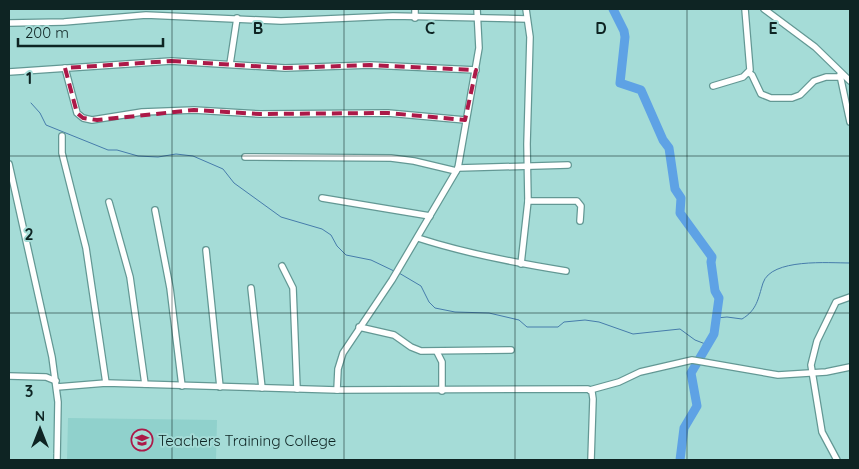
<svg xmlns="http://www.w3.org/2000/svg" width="859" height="469" viewBox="0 0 859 469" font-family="Quicksand,sans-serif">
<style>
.built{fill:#90d1cc}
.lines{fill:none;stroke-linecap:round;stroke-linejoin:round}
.stream{stroke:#467cab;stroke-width:1}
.river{stroke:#5ea2e5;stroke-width:9}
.minor-casing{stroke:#639894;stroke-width:8}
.minor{stroke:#fff;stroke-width:5.5}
.marked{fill:none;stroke:#ac1948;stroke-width:4;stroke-dasharray:10 6;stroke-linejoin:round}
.grid{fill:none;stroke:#0e2423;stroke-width:1;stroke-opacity:0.55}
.labels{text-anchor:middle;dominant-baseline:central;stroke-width:4;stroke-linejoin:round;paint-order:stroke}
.poi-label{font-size:15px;fill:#0e2423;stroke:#a5dcd7;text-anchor:start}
.grid-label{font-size:16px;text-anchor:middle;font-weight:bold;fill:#0e2423;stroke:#a5dcd7;stroke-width:4;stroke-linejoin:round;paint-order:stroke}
</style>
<rect width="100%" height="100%" fill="#a5dcd7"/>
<polygon class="built" points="68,418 217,420 216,460 67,460"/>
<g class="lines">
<g class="stream">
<polyline points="31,103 40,113 46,125 108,150 117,150 138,156 158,157 176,154 193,156 223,169 234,183 281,217 322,229 331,235 337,246 346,255 371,260 394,271"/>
<polyline points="399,273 421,286 429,302 435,308 455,312 489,313 519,320 527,327 558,327 564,322 585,320 599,322 633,334 680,329 695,340 708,345"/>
<path d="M 716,318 L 727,317 L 742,319 C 757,310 758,299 763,283 C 771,258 829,263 850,263"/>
</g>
<polyline class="river" points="613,9 624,31 625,37 620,83 641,90 663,140 669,148 675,189 681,198 680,213 712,257 711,262 715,291 719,298 714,334 691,373 697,406 684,428 680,460"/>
<g class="minor-casing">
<g id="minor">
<polyline points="415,9 415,18"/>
<polyline points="764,9 815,47 850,81"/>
<polyline points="9,23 64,22 146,15 281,21 393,16 527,19"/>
<polyline points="230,64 237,18"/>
<polyline points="65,68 77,113 83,118 92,120 142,112 194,110 260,114 388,113 465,120"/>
<polyline points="9,72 171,61 285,68 370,65 476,70"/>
<polyline points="749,73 752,75 761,94 771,98 792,98 800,95 814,81 826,77 841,77"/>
<polyline points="840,75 850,122"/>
<polyline points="713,86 743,77 750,70 745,9"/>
<polyline points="62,136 62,153 86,248 106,383"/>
<polyline points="245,157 391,158 414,161 456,171"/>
<polyline points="9,164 52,357 58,402 57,460"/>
<polyline points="458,168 568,165"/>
<polyline points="322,198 430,216"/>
<polyline points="528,201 577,201 581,206 580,221"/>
<polyline points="109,202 130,277 145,384"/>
<polyline points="155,210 170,288 182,386"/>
<path d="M 418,238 C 467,254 516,263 566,271"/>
<polyline points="206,250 220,387"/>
<polyline points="521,264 528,201 527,144 530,37 526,9"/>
<polyline points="282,266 293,288 297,389"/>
<polyline points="251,288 262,388"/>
<polyline points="359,327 394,335 411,347 421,351 511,350"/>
<polyline points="437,352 442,362 442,391"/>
<polyline points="9,376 46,377 56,381"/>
<polyline points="57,387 106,383 337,390 588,389 592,392 593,399 591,460"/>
<polyline points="337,390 338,369 343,353 392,280 458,168 479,48 477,9"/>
<polyline points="590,390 619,382 640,372 692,360 778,375 826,372 850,367"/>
<polyline points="837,460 822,432 811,365 817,341 836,302 850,297"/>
</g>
</g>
<use href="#minor" class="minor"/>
</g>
<path class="marked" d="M 171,61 L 285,68 L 370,65 L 476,70 L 465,120 L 388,113 L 260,114 L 194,110 L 97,120 L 83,118 L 77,113 L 65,68 Z"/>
<path class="grid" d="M 172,9 L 172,460M 344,9 L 344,460M 515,9 L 515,460M 687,9 L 687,460M 9,156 L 850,156M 9,313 L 850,313"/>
<defs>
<g id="university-ring" transform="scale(1.125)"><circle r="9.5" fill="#a5dcd7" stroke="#ac1948" stroke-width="1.5"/><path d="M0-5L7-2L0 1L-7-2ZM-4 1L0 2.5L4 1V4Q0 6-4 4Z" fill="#ac1948"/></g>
</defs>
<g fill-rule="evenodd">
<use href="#university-ring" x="142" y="440"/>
</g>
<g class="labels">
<g class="poi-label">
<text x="158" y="440">Teachers Training College</text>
</g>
</g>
<g class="grid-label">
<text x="258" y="34">B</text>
<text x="430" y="34">C</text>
<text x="601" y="34">D</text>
<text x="773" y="34">E</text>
<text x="29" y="84">1</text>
<text x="29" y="240">2</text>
<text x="29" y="397">3</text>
</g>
<rect width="859" height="469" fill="none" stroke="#0e2423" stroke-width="20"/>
<g transform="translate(40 429)" stroke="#a5dcd7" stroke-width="4" paint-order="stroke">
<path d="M0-4L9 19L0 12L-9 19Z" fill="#0e2423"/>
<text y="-8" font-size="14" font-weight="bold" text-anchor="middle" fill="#0e2423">N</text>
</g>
<path d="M18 38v8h145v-8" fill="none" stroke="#0e2423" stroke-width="2.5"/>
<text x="25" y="38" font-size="15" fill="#0e2423" stroke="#a5dcd7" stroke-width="4" paint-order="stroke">200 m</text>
</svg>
